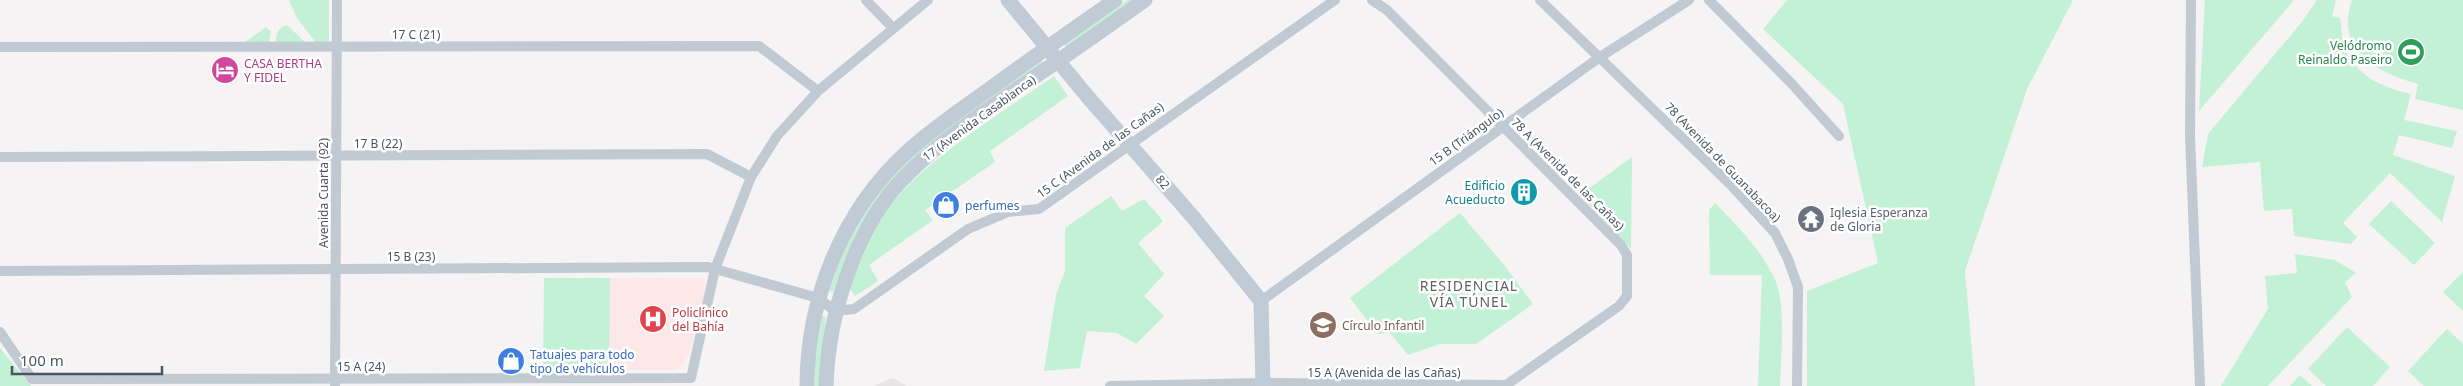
<svg xmlns="http://www.w3.org/2000/svg" width="2463" height="386" viewBox="0 0 2463 386" font-family="'Noto Sans',sans-serif">
<style>
.education{fill:#e6e4e5}
.medical{fill:#fce8e6}
.green{fill:#c3f1d5}
.lines{fill:none;stroke-linecap:round;stroke-linejoin:round}
.street{stroke:#c1cad2;stroke-width:10}
.secondary{stroke:#c1cbd6;stroke-width:15}
.labels{text-anchor:middle;dominant-baseline:central;stroke-width:5;stroke-linejoin:round;paint-order:stroke}
.street-label{font-size:12px;fill:#4a5661;stroke:#fff}
.leisure-label{font-size:12px;fill:#27864d;stroke:#fff;text-anchor:end}
.hotel-label{font-size:12px;fill:#b23c85;stroke:#fff;text-anchor:start}
.culture-label{font-size:12px;fill:#0d838f;stroke:#fff;text-anchor:end}
.shop-label{font-size:12px;fill:#366cbe;stroke:#fff;text-anchor:start}
.worship-label{font-size:12px;fill:#5b616d;stroke:#fff;text-anchor:start}
.health-label{font-size:12px;fill:#be3a42;stroke:#fff;text-anchor:start}
.education-label{font-size:12px;fill:#785e54;stroke:#fff;text-anchor:start}
.neighbourhood-label{font-size:14px;letter-spacing:1px;fill:#5f6368;stroke:#fff}
</style>
<rect width="100%" height="100%" fill="#f5f3f3"/>
<polygon class="education" points="893,378 907,386 873,386"/>
<polygon class="medical" points="610,278 701,278 706,284 689,354 682,366 672,370 609,370"/>
<g class="green">
<polygon points="289,0 329,0 329,44 317,44 297,18"/>
<polygon points="1127,0 1136,0 1066,48 1064,44"/>
<polygon points="1787,0 2073,0 2027,89 1965,271 1975,386 1807,386 1807,291 1878,263 1843,104 1763,29"/>
<polygon points="2205,0 2294,0 2199,111"/>
<path d="M 2317,0 L 2336,0 L 2332,16 L 2340,18 C 2342,27 2341,37 2344,46 C 2354,75 2383,88 2411,94 L 2404,120 L 2457,131 L 2452,148 L 2399,135 L 2393,155 L 2455,176 L 2442,222 L 2390,173 L 2343,223 L 2357,237 L 2351,244 L 2294,236 L 2292,209 L 2264,211 L 2260,162 L 2202,167 L 2208,134 L 2301,23 Z"/>
<path d="M 2352,0 L 2463,0 L 2463,110 L 2415,99 L 2418,84 C 2376,72 2335,51 2352,0 Z"/>
<path d="M 287,25 L 307,44 L 276,42 C 276,34 278,27 287,25 Z"/>
<polygon points="266,27 271,32 269,43 244,43"/>
<path d="M 1041,60 L 1044,64 L 868,217 L 848,252 L 833,292 L 829,291 C 834,278 837,264 842,251 C 878,163 968,113 1041,60 Z"/>
<path d="M 1054,76 L 1068,96 L 990,151 L 995,162 L 925,210 L 933,220 L 869,265 L 878,281 L 855,296 L 849,288 C 861,261 872,230 890,206 C 928,157 1003,112 1054,76 Z"/>
<polygon points="1632,157 1631,249 1580,195"/>
<polygon points="1111,196 1122,211 1144,199 1163,221 1138,243 1164,274 1144,296 1164,316 1136,344 1117,333 1087,331 1080,368 1044,371 1056,295 1065,271 1065,228"/>
<polygon points="2391,201 2435,243 2414,265 2369,224"/>
<path d="M 1715,203 C 1738,227 1763,251 1776,282 C 1786,308 1781,358 1780,386 L 1758,386 L 1762,275 L 1710,275 L 1709,210 Z"/>
<polygon points="1460,213 1504,265 1533,304 1476,344 1440,344 1408,355 1390,333 1378,334 1350,298"/>
<polygon points="2295,254 2335,260 2356,273 2345,282 2352,297 2268,386 2221,386 2268,309 2265,276 2297,273"/>
<polygon points="2463,272 2463,311 2443,292"/>
<polygon points="544,278 610,278 609,370 543,370"/>
<polygon points="822,316 826,317 819,386 815,386 815,358"/>
<polygon points="2347,327 2390,367 2373,386 2326,386 2308,369"/>
<polygon points="2447,329 2463,344 2463,386 2424,386 2408,371"/>
<polygon points="0,348 31,386 0,386"/>
<polygon points="2300,375 2312,386 2290,386"/>
</g>
<g class="lines">
<g class="street">
<polyline points="866,0 893,28"/>
<polyline points="1540,0 1732,186 1775,233 1788,259 1798,287 1797,386"/>
<polyline points="1709,0 1791,83 1839,136"/>
<polyline points="2191,0 2190,136 2200,386"/>
<polyline points="0,47 759,46 818,91"/>
<polyline points="0,157 707,154 751,177"/>
<polyline points="0,271 708,267 818,298 835,311 854,309 968,229 1008,212 1039,209 1335,0"/>
<polyline points="1261,301 1600,57 1689,0"/>
<polyline points="0,332 32,379 691,378 715,269 751,177 777,136 818,91 928,0"/>
<polyline points="335,386 337,0"/>
<polyline points="1110,386 1263,383 1506,385 1619,306 1627,296 1627,255 1621,245 1387,10 1372,0"/>
</g>
<g class="secondary">
<polyline points="1008,0 1087,96 1193,217 1261,301 1263,386"/>
<path d="M 807,386 C 807,300 842,211 907,152 C 933,128 963,108 991,88 C 1032,58 1074,29 1115,0"/>
<path d="M 826,386 C 828,318 853,234 899,183 C 937,142 985,112 1030,80 C 1069,54 1107,27 1145,0"/>
</g>
</g>
<defs>
<g id="stadium-disc" transform="scale(1.4375)"><circle r="9.5" fill="#2e9e5b" stroke="#fff"/><path d="M0-5a6.5 5 0 1 0 0 10a6.5 5 0 1 0 0-10ZM-3.5-1.8h7v3.6h-7Z" fill="#fff"/></g>
<g id="hotel-disc" transform="scale(1.4375)"><circle r="9.5" fill="#d1479c" stroke="#fff"/><path d="M-6-4.5h1.5V1H6V5H4.5V3h-9V5H-6ZM-4 0a1.8 1.8 0 1 1 3.6 0ZM.5 0V-2.5h3Q6-2.5 6 0Z" fill="#fff"/></g>
<g id="building-disc" transform="scale(1.4375)"><circle r="9.5" fill="#0f9aa8" stroke="#fff"/><path d="M-4-6H4V6H1V3H-1V6H-4ZM-2.5-4.3h1.7v1.8h-1.7ZM.8-4.3h1.7v1.8H.8ZM-2.5-1h1.7V.8h-1.7ZM.8-1h1.7V.8H.8Z" fill="#fff"/></g>
<g id="shop-disc" transform="scale(1.4375)"><circle r="9.5" fill="#3f7fe0" stroke="#fff"/><path d="M-5-2.5h2.3a2.7 3.5 0 0 1 5.4 0H5L5.5 6h-11ZM-1.5-2.5h3a1.5 2.3 0 0 0-3 0Z" fill="#fff"/></g>
<g id="temple-disc" transform="scale(1.4375)"><circle r="9.5" fill="#6b7280" stroke="#fff"/><path d="M0-6L5-2H3V0L6.5 2.5H4V6H1.5V3h-3V6H-4V2.5H-6.5L-3 0V-2H-5Z" fill="#fff"/></g>
<g id="hospital-disc" transform="scale(1.4375)"><circle r="9.5" fill="#e0444e" stroke="#fff"/><path d="M-5-5h3v3.5h4V-5h3V5h-3V1.5h-4V5h-3Z" fill="#fff"/></g>
<g id="school-disc" transform="scale(1.4375)"><circle r="9.5" fill="#8d6e63" stroke="#fff"/><path d="M0-5L7-2L0 1L-7-2ZM-4 1L0 2.5L4 1V4Q0 6-4 4Z" fill="#fff"/></g>
</defs>
<g fill-rule="evenodd">
<use href="#stadium-disc" x="2411" y="52"/>
<use href="#hotel-disc" x="225" y="70"/>
<use href="#building-disc" x="1524" y="192"/>
<use href="#shop-disc" x="946" y="205"/>
<use href="#temple-disc" x="1811" y="219"/>
<use href="#hospital-disc" x="653" y="319"/>
<use href="#school-disc" x="1323" y="325"/>
<use href="#shop-disc" x="511" y="361"/>
</g>
<g class="labels">
<g class="street-label">
<text x="416" y="34">17 C (21)</text>
<text transform="translate(979 118) rotate(-36)">17 (Avenida Casablanca)</text>
<text transform="translate(1466 137) rotate(-36)">15 B (Triángulo)</text>
<text x="378" y="143">17 B (22)</text>
<text transform="translate(1100 150) rotate(-36)">15 C (Avenida de las Cañas)</text>
<text transform="translate(1723 162) rotate(46)">78 (Avenida de Guanabacoa)</text>
<text transform="translate(1568 174) rotate(45)">78 A (Avenida de las Cañas)</text>
<text transform="translate(1163 182) rotate(49)">82</text>
<text transform="translate(323 193) rotate(-90)">Avenida Cuarta (92)</text>
<text x="411" y="256">15 B (23)</text>
<text x="361" y="366">15 A (24)</text>
<text x="1384" y="372">15 A (Avenida de las Cañas)</text>
</g>
<g class="leisure-label">
<text x="2392" y="45">Velódromo<tspan x="2392" dy="14">Reinaldo Paseiro</tspan></text>
</g>
<g class="hotel-label">
<text x="244" y="63">CASA BERTHA<tspan x="244" dy="14">Y FIDEL</tspan></text>
</g>
<g class="culture-label">
<text x="1505" y="185">Edificio<tspan x="1505" dy="14">Acueducto</tspan></text>
</g>
<g class="shop-label">
<text x="965" y="205">perfumes</text>
<text x="530" y="354">Tatuajes para todo<tspan x="530" dy="14">tipo de vehículos</tspan></text>
</g>
<g class="worship-label">
<text x="1830" y="212">Iglesia Esperanza<tspan x="1830" dy="14">de Gloria</tspan></text>
</g>
<g class="health-label">
<text x="672" y="312">Policlínico<tspan x="672" dy="14">del Bahía</tspan></text>
</g>
<g class="education-label">
<text x="1342" y="325">Círculo Infantil</text>
</g>
<g class="neighbourhood-label">
<text x="1469" y="285">RESIDENCIAL<tspan x="1469" dy="16">VÍA TÚNEL</tspan></text>
</g>
</g>
<path d="M12 366v8h150v-8" fill="none" stroke="#4a5661" stroke-width="2.5"/>
<text x="20" y="366" font-size="15" fill="#4a5661" stroke="#ffffff" stroke-width="4" paint-order="stroke">100 m</text>
</svg>
